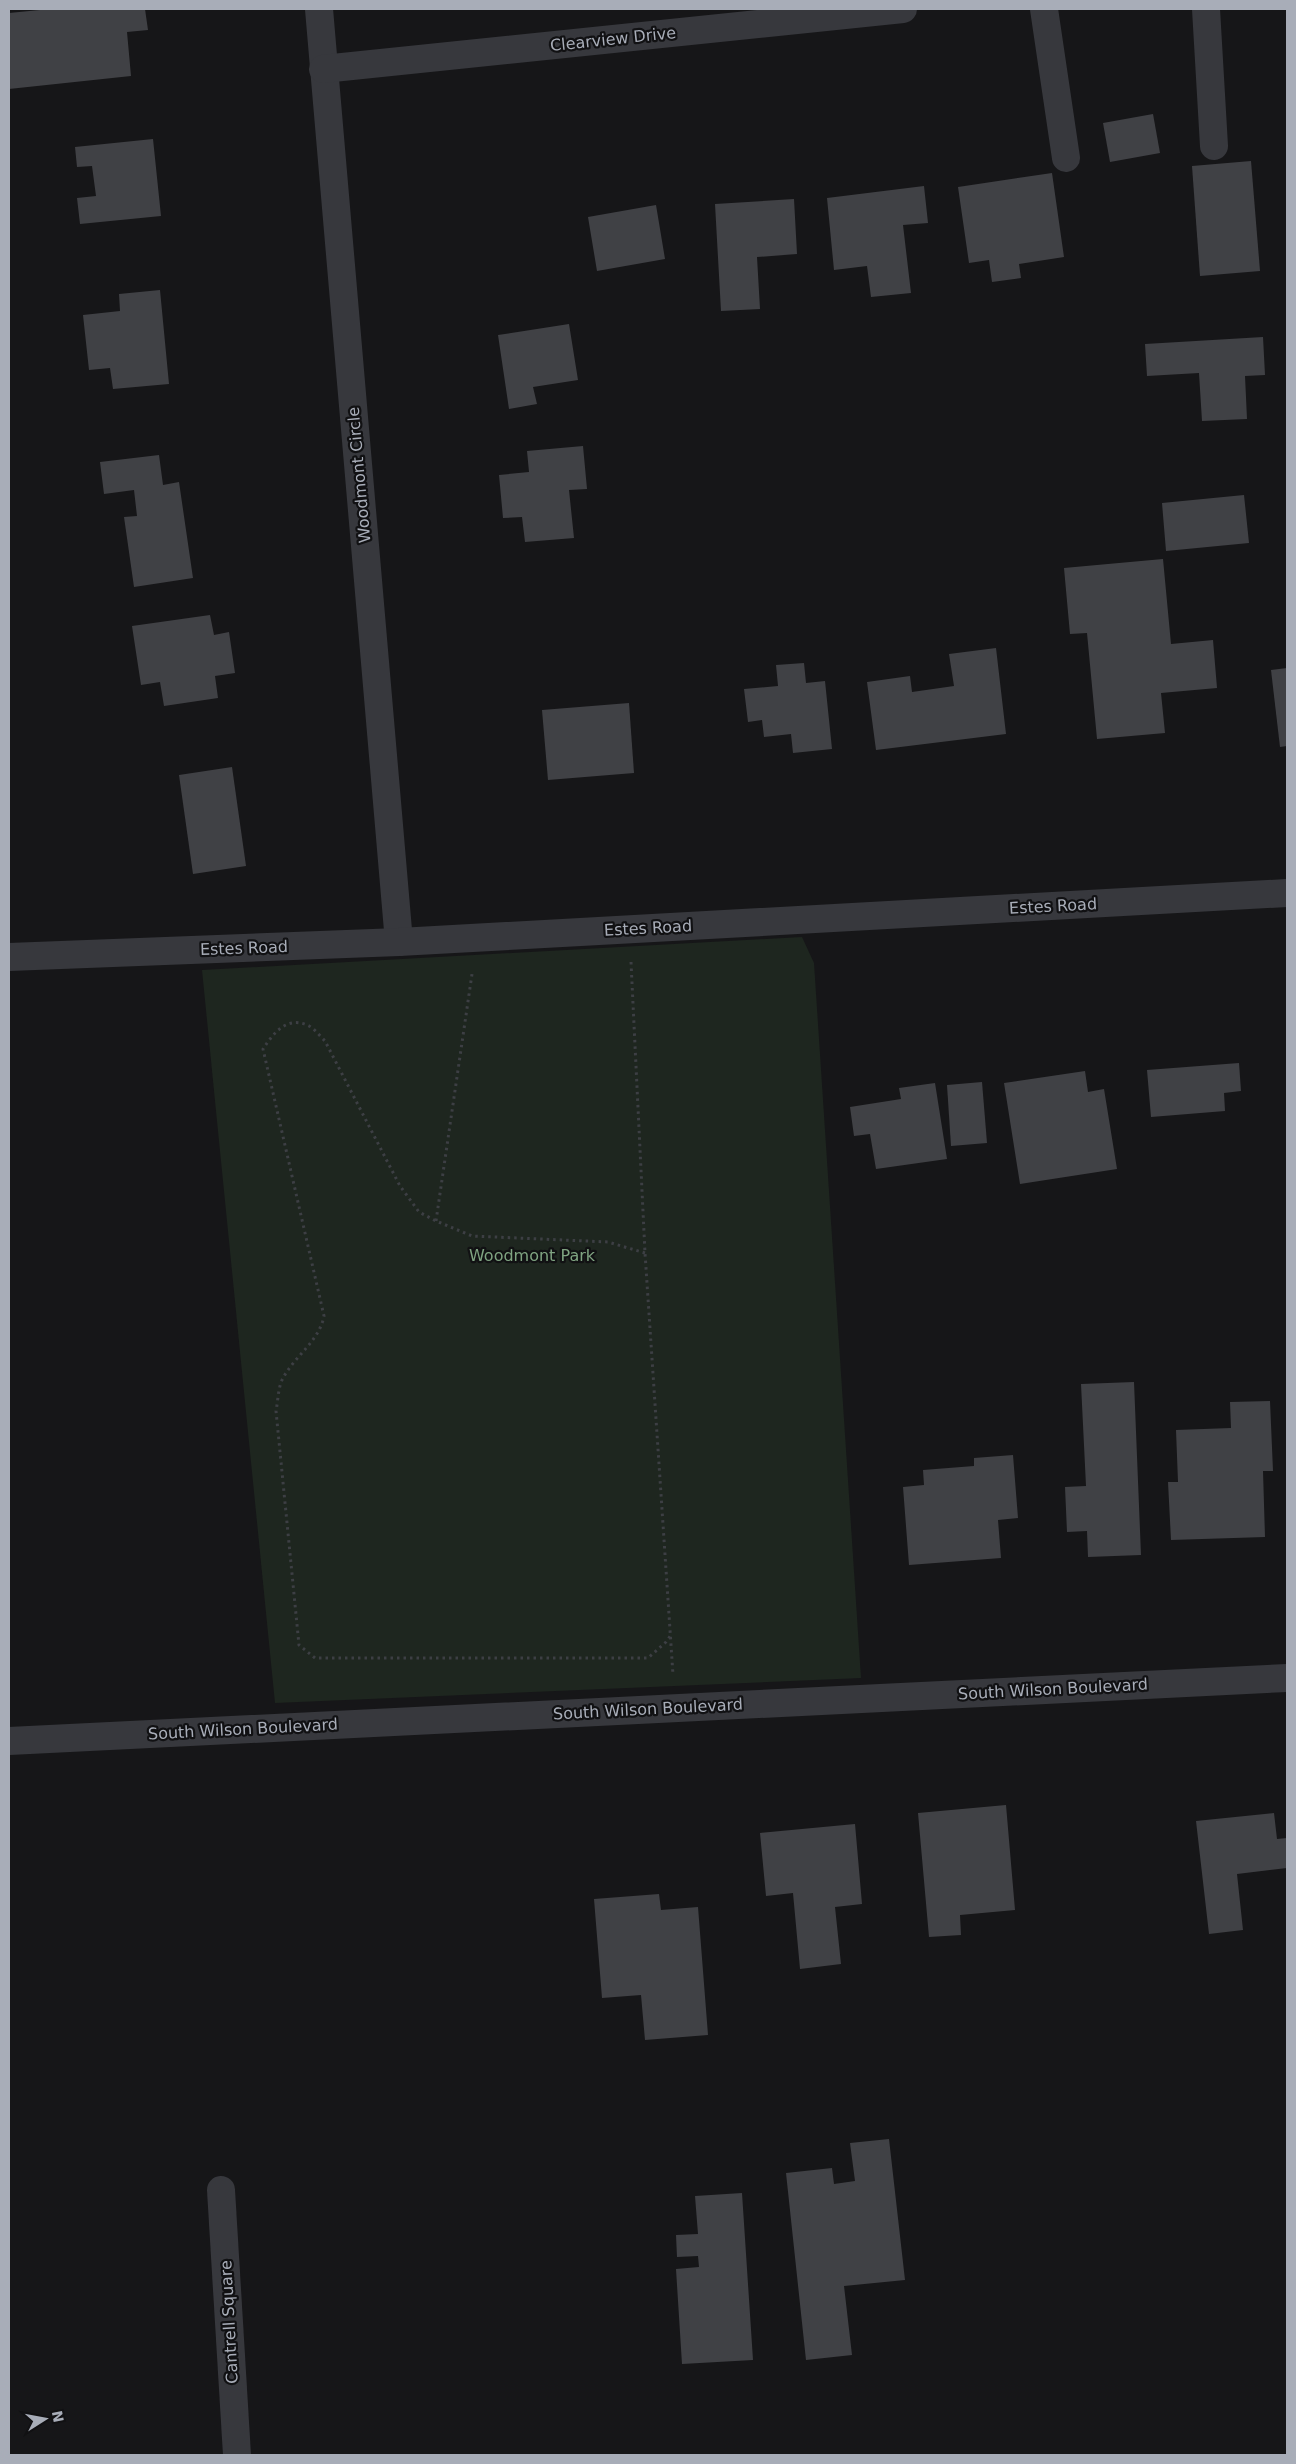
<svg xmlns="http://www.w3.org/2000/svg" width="1296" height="2464" viewBox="0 0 1296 2464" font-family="'DejaVu Sans',sans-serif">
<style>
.green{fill:#1e261f}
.building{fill:#404145}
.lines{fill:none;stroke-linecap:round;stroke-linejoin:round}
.path{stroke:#3d3f44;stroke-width:3;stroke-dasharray:2.5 4;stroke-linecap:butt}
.minor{stroke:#37383d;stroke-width:28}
.labels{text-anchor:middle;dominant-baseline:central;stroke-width:4.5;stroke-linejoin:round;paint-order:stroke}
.street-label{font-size:16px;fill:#a8adb8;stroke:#111113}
.park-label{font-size:16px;fill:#7fa381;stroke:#111113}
</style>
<rect width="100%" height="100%" fill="#161618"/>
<polygon class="green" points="802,937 814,963 861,1678 275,1703 202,970"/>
<g class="building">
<polygon points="50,9 145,9 148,30 127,32 131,76 9,89 9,13"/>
<polygon points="1153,114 1160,153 1110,162 1103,123"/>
<polygon points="153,139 161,216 80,224 77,198 96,196 92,166 77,167 75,147"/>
<polygon points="1251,161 1260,271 1200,276 1192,166"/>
<polygon points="1052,173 1064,257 1019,264 1021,278 992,282 989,260 969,263 958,187"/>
<polygon points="924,186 928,223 903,225 911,293 871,297 867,266 834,270 827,198"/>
<polygon points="794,199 797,254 757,257 760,309 721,311 715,204"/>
<polygon points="656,205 665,259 597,271 588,217"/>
<polygon points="160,290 169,384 113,389 110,368 89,370 83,315 120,311 119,294"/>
<polygon points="569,324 578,380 533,387 537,404 509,409 498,335"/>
<polygon points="1263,337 1265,375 1245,376 1247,419 1202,421 1199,373 1147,376 1145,344"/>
<polygon points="583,446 587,489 569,490 574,538 525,542 522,517 503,518 499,475 529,472 527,451"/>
<polygon points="159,455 163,485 179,482 193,578 134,587 124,517 137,516 134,490 104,494 100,462"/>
<polygon points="1244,495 1249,543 1166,551 1162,503"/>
<polygon points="1163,559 1171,644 1213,640 1217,688 1161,693 1165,733 1097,739 1087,633 1070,634 1064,568"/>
<polygon points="210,615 214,635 229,632 235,673 215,676 218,698 164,706 160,682 141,685 132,626"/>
<polygon points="996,648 1006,734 876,750 867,682 910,676 912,692 954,686 949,654"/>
<polygon points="804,663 806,683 825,681 832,749 793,753 791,734 764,737 762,720 748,722 744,689 778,686 776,665"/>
<polygon points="1287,668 1287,746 1280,747 1271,670"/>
<polygon points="629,703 634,773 548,780 542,710"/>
<polygon points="232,767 246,866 193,874 179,775"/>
<polygon points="1239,1063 1241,1091 1224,1093 1225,1111 1151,1117 1147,1070"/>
<polygon points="1085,1071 1088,1092 1104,1089 1117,1169 1020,1184 1004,1083"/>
<polygon points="982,1082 987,1143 951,1146 947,1085"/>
<polygon points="935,1083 947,1159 876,1169 870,1134 854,1136 850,1107 901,1099 899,1088"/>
<polygon points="1134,1382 1141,1555 1088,1557 1087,1531 1067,1532 1065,1487 1086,1486 1081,1384"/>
<polygon points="1270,1401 1273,1471 1263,1471 1265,1537 1171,1540 1168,1482 1178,1482 1176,1430 1231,1428 1230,1402"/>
<polygon points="1013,1455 1018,1518 998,1520 1001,1558 909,1565 903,1487 924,1485 923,1470 974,1466 974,1458"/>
<polygon points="1006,1805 1015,1910 960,1915 961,1935 929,1937 918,1813"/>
<polygon points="1274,1813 1277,1839 1287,1838 1287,1868 1237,1874 1243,1930 1209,1934 1196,1821"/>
<polygon points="855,1824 862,1904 835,1907 841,1964 800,1969 793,1893 766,1896 760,1833"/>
<polygon points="659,1894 661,1910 698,1907 708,2035 645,2040 641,1995 602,1998 594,1899"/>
<polygon points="889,2139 905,2280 844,2286 852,2355 806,2360 786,2173 832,2168 834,2184 855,2181 850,2143"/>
<polygon points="742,2193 753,2360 682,2364 676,2269 699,2267 698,2256 677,2257 676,2235 698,2234 695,2196"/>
</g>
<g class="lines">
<g class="path">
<polyline points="631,962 645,1253 673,1675"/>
<polyline points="436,1221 472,974"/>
<path d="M 645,1253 L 608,1242 L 472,1236 L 436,1221 L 419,1212 L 400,1186 L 325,1041 C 320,1036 313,1027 307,1025 C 286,1016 273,1034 263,1049 L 324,1316 C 319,1342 294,1356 282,1380 C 278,1389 278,1401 276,1411 L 299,1645 L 315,1658 L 648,1658 L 666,1642 L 671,1635"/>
</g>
<g class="minor">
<polyline points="319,9 399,942"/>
<polyline points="1044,9 1066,158"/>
<polyline points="1206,9 1214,146"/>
<polyline points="323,69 903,9"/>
<polyline points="9,957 399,942 1287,893"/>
<polyline points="9,1741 1287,1678"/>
<polyline points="221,2190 237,2455"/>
</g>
</g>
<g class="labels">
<g class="street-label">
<text transform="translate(613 39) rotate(-6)">Clearview Drive</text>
<text transform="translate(359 475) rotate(-95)">Woodmont Circle</text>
<text transform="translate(1053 906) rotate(-3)">Estes Road</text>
<text transform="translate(648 928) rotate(-3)">Estes Road</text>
<text transform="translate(244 948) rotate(-2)">Estes Road</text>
<text transform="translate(1053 1689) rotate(-3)">South Wilson Boulevard</text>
<text transform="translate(648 1709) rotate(-3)">South Wilson Boulevard</text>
<text transform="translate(243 1729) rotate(-3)">South Wilson Boulevard</text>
<text transform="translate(229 2322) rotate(-93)">Cantrell Square</text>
</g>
<g class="park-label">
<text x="532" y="1255">Woodmont Park</text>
</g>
</g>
<rect width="1296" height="2464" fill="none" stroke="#a8adb8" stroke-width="20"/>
<g transform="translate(45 2419) rotate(79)" stroke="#111113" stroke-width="4" paint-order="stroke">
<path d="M0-4L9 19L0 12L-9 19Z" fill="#a8adb8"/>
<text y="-8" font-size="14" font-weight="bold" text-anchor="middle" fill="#a8adb8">N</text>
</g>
</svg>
